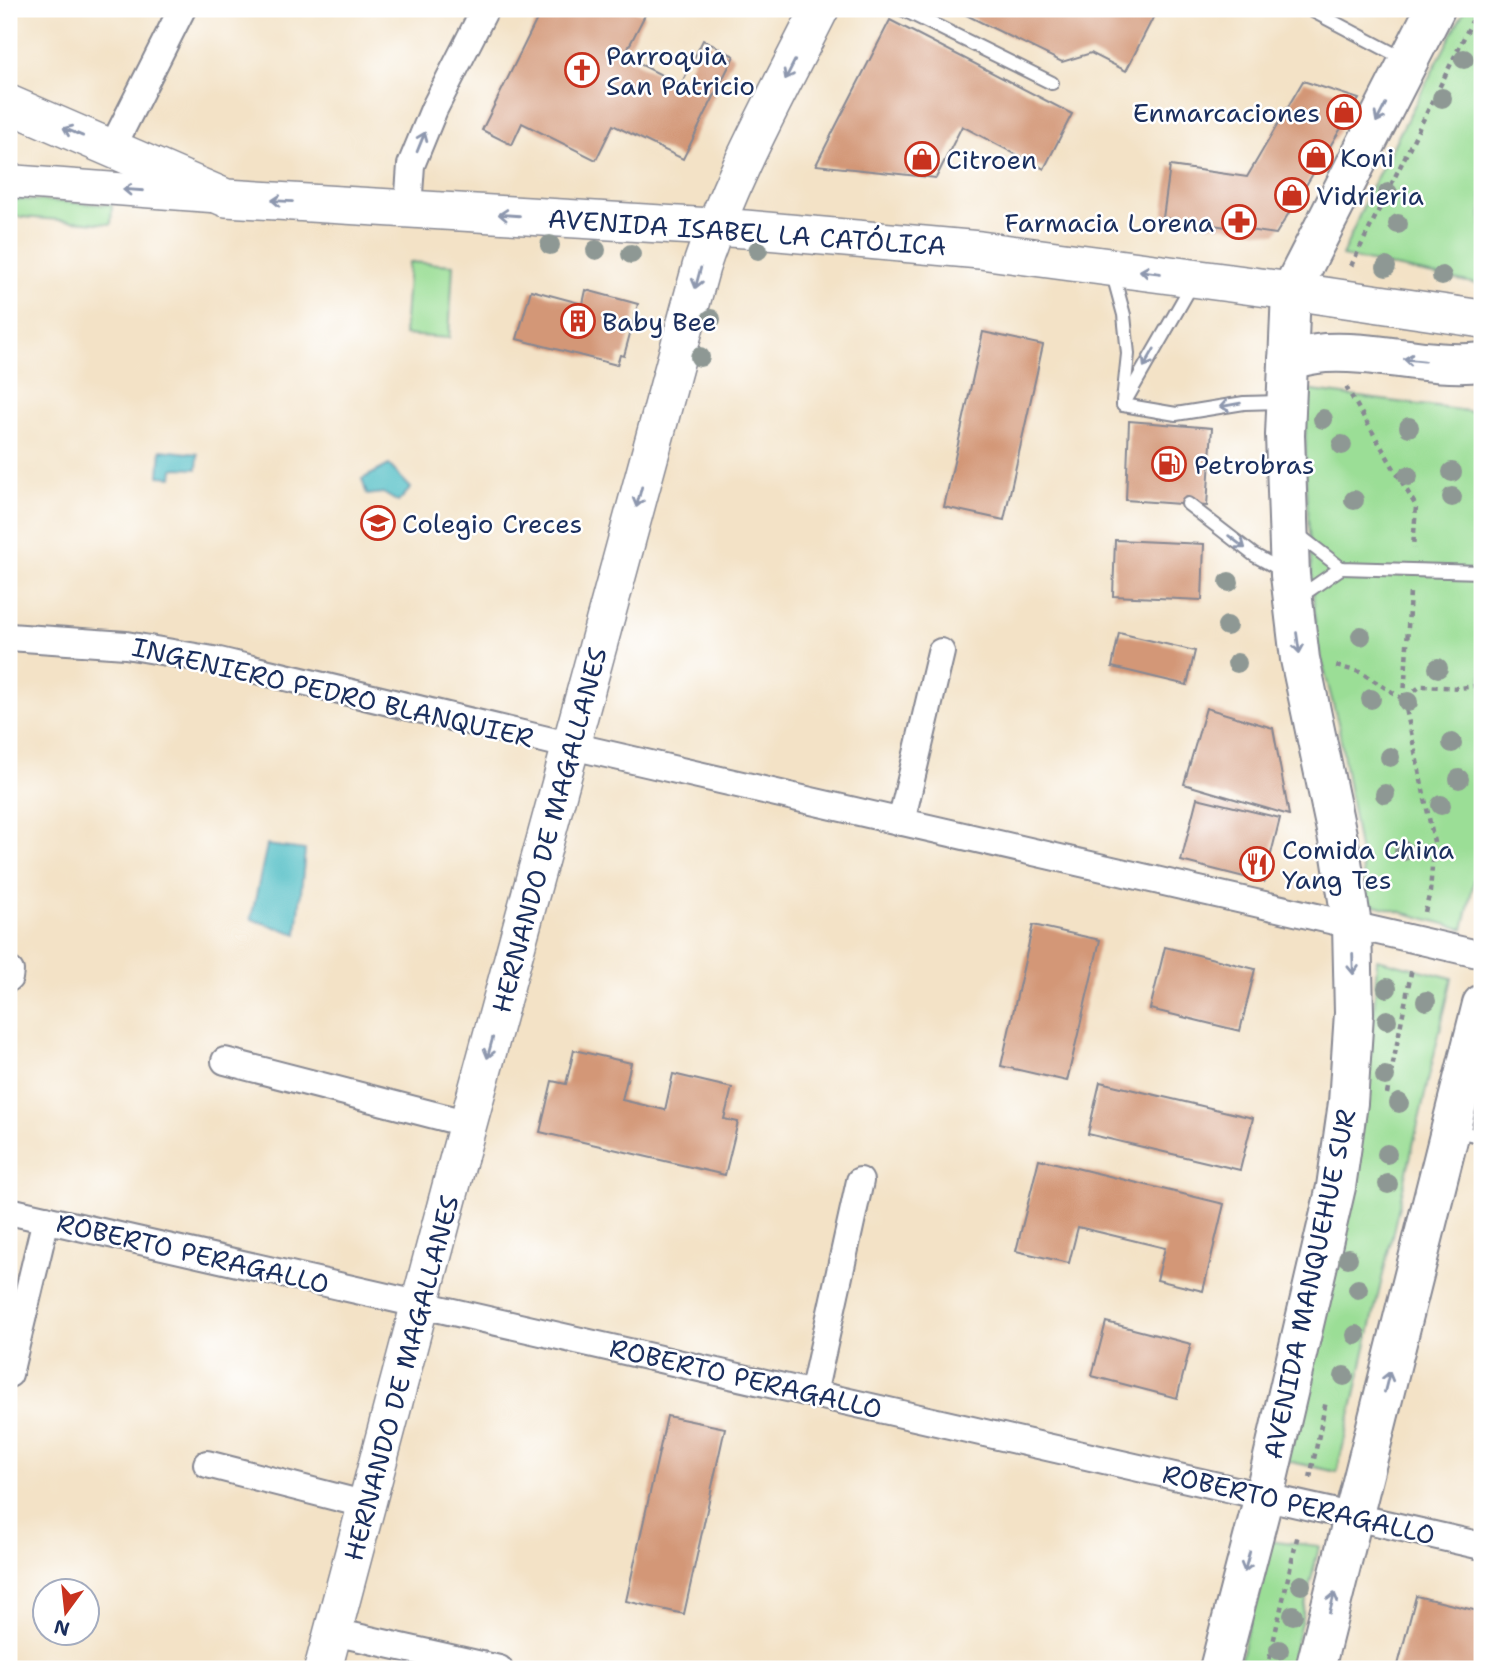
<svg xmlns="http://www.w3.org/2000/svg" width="1491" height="1678" viewBox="0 0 1491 1678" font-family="'Shantell Sans',sans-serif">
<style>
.green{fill:#9bde96;stroke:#5b867a;stroke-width:2}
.water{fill:#4fbdc4;stroke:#357691;stroke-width:2}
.building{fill:#d39777}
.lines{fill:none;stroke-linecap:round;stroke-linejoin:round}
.service-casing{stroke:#878892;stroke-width:16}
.minor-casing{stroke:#878892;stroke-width:30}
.tertiary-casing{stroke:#878892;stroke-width:35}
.secondary-casing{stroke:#878892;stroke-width:40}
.primary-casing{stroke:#878892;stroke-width:42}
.path{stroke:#878892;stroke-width:4.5;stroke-dasharray:5 5;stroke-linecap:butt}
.service{stroke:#fff;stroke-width:12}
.minor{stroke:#fff;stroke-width:26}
.tertiary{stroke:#fff;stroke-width:32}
.secondary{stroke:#fff;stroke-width:37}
.primary{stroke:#fff;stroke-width:38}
.tree{fill:#8e9894}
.oneway{stroke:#8d97ae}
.labels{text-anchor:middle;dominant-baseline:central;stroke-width:5;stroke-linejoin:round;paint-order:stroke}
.poi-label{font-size:26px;fill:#1b2f5e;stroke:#fff;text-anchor:start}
.street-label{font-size:26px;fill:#1b2f5e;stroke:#fff}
</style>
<rect width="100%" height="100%" fill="#fff"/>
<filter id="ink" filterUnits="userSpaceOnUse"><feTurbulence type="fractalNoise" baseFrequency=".0143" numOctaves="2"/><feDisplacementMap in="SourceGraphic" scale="14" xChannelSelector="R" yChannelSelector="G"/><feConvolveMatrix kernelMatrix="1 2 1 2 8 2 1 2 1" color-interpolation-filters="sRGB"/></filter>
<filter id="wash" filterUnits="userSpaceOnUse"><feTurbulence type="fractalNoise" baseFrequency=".00686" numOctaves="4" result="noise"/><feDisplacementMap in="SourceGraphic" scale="28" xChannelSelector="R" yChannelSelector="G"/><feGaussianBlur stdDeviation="1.57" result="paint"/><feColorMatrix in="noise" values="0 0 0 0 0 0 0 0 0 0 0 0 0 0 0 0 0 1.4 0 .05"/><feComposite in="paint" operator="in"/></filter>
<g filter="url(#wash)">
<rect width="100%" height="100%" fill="#f3e2c6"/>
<g class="green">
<polygon points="1465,9 1482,9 1482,285 1342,256 1370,190"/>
<polygon points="16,199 112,205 111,224 9,216 9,207"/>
<polygon points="409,262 453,265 449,338 404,335"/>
<polygon points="1305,390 1482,413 1482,847 1463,929 1368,903 1338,723 1316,639 1306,488"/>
<polygon points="1377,959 1452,978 1337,1472 1287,1461 1354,1175 1372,1041"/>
<polygon points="1268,1540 1319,1546 1290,1669 1238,1669"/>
</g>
<g class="water">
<polygon points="161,450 198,454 197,469 177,468 173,469 172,477 159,476"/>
<polygon points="389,465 411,488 398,502 383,493 367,495 362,479"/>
<polygon points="267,845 305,850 297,934 251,919"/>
</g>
<g id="blocks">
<g class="building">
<polygon points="542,9 632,9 645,15 624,56 681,85 703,40 734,56 683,159 613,125 596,160 522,123 512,145 482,130"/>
<polygon points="954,9 1155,9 1157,10 1126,71 1091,53 1062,62"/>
<polygon points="890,20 1072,114 1044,169 962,126 936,178 816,165"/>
<polygon points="1303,81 1359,99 1276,234 1163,218 1170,166 1247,177"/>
<polygon points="531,290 583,304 586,290 638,304 624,356 620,355 617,365 517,339"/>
<polygon points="983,332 1043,345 1004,520 944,507"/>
<polygon points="1129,421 1212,428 1207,506 1126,500"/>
<polygon points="1115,540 1204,544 1202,600 1113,596"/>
<polygon points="1119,633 1195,651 1187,685 1112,667"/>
<polygon points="1206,708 1273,728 1289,815 1184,784"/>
<polygon points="1197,798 1280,818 1264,882 1181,861"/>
<polygon points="1033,925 1100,940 1067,1081 1001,1066"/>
<polygon points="1165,947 1255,969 1240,1031 1150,1009"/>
<polygon points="574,1050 631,1063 622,1100 665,1110 673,1074 732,1088 724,1119 738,1122 725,1175 540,1132 552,1081 566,1084"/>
<polygon points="1100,1082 1253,1118 1240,1170 1088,1134"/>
<polygon points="1039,1159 1224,1204 1203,1291 1157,1280 1165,1248 1078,1227 1069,1263 1016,1251"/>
<polygon points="1106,1322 1191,1344 1177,1398 1092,1376"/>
<polygon points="667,1416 725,1428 684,1614 626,1601"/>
<polygon points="1416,1596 1482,1612 1482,1669 1397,1669"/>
</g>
</g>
</g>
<g filter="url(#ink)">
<use href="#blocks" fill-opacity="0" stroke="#878892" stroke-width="2"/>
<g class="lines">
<g class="service-casing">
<g id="service">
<polyline points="902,9 1052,83"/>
<polyline points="1309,9 1404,59"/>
<polyline points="1112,271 1124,315 1128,354 1123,401"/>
<polyline points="1123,405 1176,414 1244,403 1282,402"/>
<polyline points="1123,405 1194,281"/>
<polyline points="1188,504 1254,555 1285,572"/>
<polyline points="1296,533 1341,568 1482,572"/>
<polyline points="1298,598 1341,568"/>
<polyline points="1454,1130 1482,1137"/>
</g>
</g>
<g class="minor-casing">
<g id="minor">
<polyline points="112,148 182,9"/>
<polyline points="408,208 411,165 434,109 485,9"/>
<polyline points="9,637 126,645 219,661 572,746 1482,955"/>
<polyline points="901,822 941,652"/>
<polyline points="9,978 10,971"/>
<polyline points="225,1061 469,1124"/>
<polyline points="9,1211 1482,1546"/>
<polyline points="9,1374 46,1219"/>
<polyline points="813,1394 860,1181"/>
<polyline points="207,1464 367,1505"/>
<polyline points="334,1632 499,1669"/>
</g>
</g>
<g class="tertiary-casing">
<polyline id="tertiary" points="9,181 211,196"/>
</g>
<g class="secondary-casing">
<g id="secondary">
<polyline points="9,104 226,198 745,229 980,250 1291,291 1482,319"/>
<path d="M 323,1669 L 453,1179 L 701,267 C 731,176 778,93 820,9"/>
</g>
</g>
<g class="primary-casing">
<g id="primary">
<path d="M 1288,360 C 1300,357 1312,354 1325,353 C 1377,350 1430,368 1482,362"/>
<polyline points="1219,1669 1264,1496 1336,1187 1348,1103 1354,1013 1352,925 1340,849 1300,659 1290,575 1285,435 1291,291 1435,9"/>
<polyline points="1315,1669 1482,1004"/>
</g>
</g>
<g class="path">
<polyline points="1351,266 1478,9"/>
<polyline points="1346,387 1416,506 1413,548"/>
<polyline points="1336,666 1360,672 1403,699"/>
<polyline points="1404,698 1410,592"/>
<polyline points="1425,912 1430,892 1434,842 1404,699 1421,686 1460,688 1482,685"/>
<polyline points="1387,1094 1412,968"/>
<polyline points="1310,1478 1326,1401"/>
<polyline points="1267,1669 1298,1534"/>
</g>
<use href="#service" class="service"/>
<use href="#minor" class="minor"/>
<use href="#tertiary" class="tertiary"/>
<use href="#secondary" class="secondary"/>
<use href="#primary" class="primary"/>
</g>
<g class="tree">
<circle cx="1464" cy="59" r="10"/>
<circle cx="1442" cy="98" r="10"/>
<circle cx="1388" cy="193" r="10"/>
<circle cx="1398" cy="224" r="10"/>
<circle cx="550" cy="245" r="10"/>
<circle cx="596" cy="250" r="10"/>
<circle cx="758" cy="250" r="10"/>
<circle cx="631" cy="254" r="10"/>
<circle cx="1386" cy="267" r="10"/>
<circle cx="1442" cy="276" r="10"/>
<circle cx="711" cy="319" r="10"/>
<circle cx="700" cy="357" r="10"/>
<circle cx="1323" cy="419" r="10"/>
<circle cx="1409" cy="427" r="10"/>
<circle cx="1342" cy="445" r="10"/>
<circle cx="1452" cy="472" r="10"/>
<circle cx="1408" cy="476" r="10"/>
<circle cx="1452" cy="497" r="10"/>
<circle cx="1354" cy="500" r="10"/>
<circle cx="1229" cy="582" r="10"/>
<circle cx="1227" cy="626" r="10"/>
<circle cx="1361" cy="636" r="10"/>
<circle cx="1237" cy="663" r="10"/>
<circle cx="1438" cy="668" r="10"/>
<circle cx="1371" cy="699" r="10"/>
<circle cx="1408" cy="702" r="10"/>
<circle cx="1452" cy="743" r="10"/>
<circle cx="1390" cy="757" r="10"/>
<circle cx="1459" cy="779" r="10"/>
<circle cx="1385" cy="794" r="10"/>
<circle cx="1441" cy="805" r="10"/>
<circle cx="1404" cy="851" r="10"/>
<circle cx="1387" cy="988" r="10"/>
<circle cx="1426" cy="1001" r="10"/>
<circle cx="1387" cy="1020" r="10"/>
<circle cx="1385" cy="1076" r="10"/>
<circle cx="1399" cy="1103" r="10"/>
<circle cx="1387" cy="1154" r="10"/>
<circle cx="1388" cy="1184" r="10"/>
<circle cx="1348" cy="1258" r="10"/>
<circle cx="1358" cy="1289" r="10"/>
<circle cx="1356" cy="1335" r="10"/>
<circle cx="1344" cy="1376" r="10"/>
<circle cx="1301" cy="1585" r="10"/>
<circle cx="1293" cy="1615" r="10"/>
<circle cx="1279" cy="1650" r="10"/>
</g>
<defs><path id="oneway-shaft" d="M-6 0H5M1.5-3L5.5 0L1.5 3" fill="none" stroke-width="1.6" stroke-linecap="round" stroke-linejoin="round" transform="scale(1.75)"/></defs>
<g class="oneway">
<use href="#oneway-shaft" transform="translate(790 70) rotate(117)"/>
<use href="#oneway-shaft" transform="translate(1381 113) rotate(117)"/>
<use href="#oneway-shaft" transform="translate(73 132) rotate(-157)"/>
<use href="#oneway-shaft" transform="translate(421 142) rotate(-68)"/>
<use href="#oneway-shaft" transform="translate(133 190) rotate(-176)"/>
<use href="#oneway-shaft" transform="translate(282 201) rotate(-177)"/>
<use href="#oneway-shaft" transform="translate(509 215) rotate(-176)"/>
<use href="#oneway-shaft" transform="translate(1150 272) rotate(-172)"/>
<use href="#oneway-shaft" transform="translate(698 278) rotate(105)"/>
<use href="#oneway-shaft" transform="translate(1149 358) rotate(120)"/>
<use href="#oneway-shaft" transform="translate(1414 360) rotate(-174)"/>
<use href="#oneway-shaft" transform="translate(1230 405) rotate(170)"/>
<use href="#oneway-shaft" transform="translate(639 497) rotate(105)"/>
<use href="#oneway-shaft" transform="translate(1237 542) rotate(37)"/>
<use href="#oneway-shaft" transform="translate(1298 643) rotate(82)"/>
<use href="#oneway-shaft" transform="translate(1353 964) rotate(88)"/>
<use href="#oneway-shaft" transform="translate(490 1048) rotate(105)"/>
<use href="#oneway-shaft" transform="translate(1387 1382) rotate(-76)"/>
<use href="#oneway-shaft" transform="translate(1247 1562) rotate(105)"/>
<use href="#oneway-shaft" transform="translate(1332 1603) rotate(-76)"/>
</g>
</g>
<defs>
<g id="church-ring" transform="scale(1.75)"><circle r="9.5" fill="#fff" stroke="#c8321e" stroke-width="1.5"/><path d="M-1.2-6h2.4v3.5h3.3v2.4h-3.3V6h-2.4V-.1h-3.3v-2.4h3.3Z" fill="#c8321e"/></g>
<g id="shop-ring" transform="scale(1.75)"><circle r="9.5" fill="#fff" stroke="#c8321e" stroke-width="1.5"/><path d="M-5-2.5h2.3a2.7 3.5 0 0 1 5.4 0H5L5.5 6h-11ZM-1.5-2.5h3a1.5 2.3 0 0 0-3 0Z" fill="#c8321e"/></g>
<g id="pharmacy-ring" transform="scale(1.75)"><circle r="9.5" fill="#fff" stroke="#c8321e" stroke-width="1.5"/><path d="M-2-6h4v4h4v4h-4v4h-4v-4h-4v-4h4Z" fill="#c8321e"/></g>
<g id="building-ring" transform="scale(1.75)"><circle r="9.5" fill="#fff" stroke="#c8321e" stroke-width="1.5"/><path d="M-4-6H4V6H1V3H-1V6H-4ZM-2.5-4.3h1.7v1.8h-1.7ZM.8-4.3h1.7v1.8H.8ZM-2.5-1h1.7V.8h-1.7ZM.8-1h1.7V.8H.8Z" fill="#c8321e"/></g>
<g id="fuel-ring" transform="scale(1.75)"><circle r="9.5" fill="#fff" stroke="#c8321e" stroke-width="1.5"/><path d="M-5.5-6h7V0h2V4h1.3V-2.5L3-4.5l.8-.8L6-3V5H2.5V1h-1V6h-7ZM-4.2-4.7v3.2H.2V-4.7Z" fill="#c8321e"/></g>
<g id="school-ring" transform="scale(1.75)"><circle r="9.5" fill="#fff" stroke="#c8321e" stroke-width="1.5"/><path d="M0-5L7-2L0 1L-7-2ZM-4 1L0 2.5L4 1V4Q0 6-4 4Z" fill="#c8321e"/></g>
<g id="restaurant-ring" transform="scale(1.75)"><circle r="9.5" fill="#fff" stroke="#c8321e" stroke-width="1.5"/><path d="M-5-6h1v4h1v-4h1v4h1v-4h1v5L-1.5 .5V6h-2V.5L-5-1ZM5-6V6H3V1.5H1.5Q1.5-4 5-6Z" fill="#c8321e"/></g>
</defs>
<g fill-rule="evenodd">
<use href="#church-ring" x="582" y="70"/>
<use href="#shop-ring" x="1344" y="112"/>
<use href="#shop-ring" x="1316" y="157"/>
<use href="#shop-ring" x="922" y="159"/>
<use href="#shop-ring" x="1292" y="195"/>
<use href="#pharmacy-ring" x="1239" y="222"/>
<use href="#building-ring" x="578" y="321"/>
<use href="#fuel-ring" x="1169" y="464"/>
<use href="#school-ring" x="378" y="523"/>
<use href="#restaurant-ring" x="1257" y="864"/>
</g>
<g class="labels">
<g class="poi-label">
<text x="606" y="55">Parroquia<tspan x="606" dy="30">San Patricio</tspan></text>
<text x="1320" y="112" text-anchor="end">Enmarcaciones</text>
<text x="1340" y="157">Koni</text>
<text x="946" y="159">Citroen</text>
<text x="1316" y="195">Vidrieria</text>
<text x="1214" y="222" text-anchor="end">Farmacia Lorena</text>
<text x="602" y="321">Baby Bee</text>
<text x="1194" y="464">Petrobras</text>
<text x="402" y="523">Colegio Creces</text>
<text x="1282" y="849">Comida China<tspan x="1282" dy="30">Yang Tes</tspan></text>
</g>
<g class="street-label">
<text transform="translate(747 232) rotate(4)">AVENIDA ISABEL LA CATÓLICA</text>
<text transform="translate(333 692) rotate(13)">INGENIERO PEDRO BLANQUIER</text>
<text transform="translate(549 830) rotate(-75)">HERNANDO DE MAGALLANES</text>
<text transform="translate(193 1253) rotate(13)">ROBERTO PERAGALLO</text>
<text transform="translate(1309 1284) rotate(-78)">AVENIDA MANQUEHUE SUR</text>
<text transform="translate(401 1378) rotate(-75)">HERNANDO DE MAGALLANES</text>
<text transform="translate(746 1378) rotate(13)">ROBERTO PERAGALLO</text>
<text transform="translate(1299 1504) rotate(13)">ROBERTO PERAGALLO</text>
</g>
</g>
<rect width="1491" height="1678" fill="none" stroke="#fff" stroke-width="35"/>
<g transform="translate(66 1612) rotate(195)"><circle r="33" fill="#ffffff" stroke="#a4acbf" stroke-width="2"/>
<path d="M0-5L12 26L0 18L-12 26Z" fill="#c8321e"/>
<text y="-10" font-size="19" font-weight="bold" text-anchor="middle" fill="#1b2f5e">N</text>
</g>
</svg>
